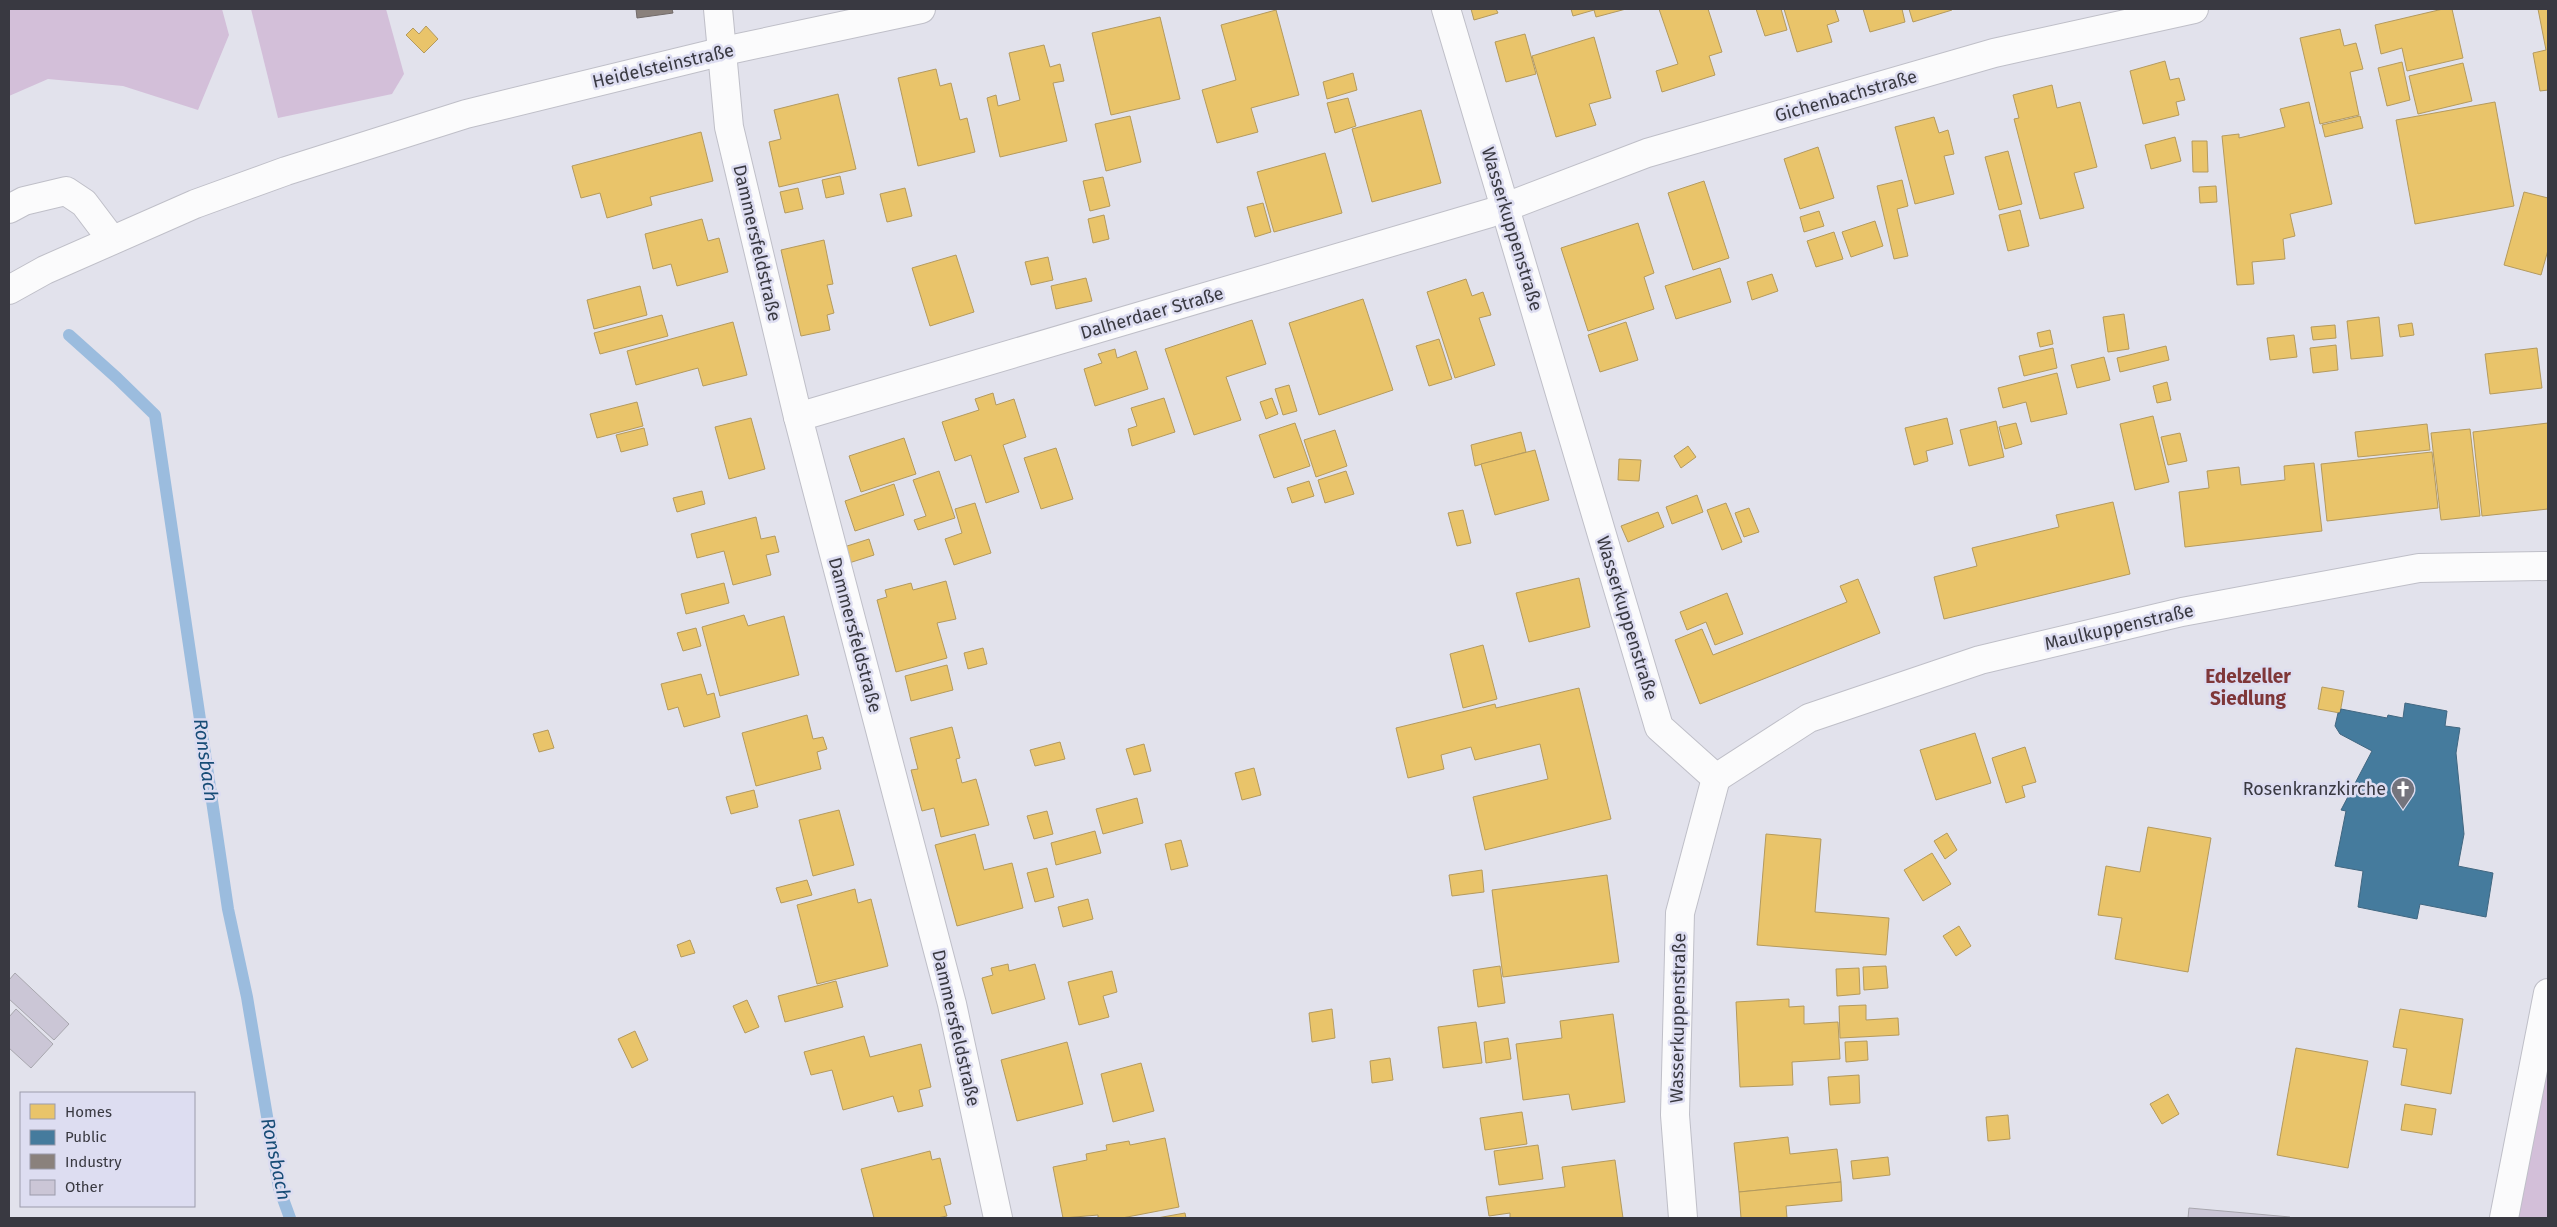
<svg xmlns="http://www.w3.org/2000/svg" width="2557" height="1227" viewBox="0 0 2557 1227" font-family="'Fira Sans',sans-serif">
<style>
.green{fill:#d3bfd9}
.homes{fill:#e9c46a;stroke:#b49a5e}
.public{fill:#457b9d;stroke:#416781}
.industry{fill:#8a817c;stroke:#726b6a}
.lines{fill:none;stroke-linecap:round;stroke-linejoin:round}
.stream{stroke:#9bbcde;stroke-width:12}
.building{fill:#cbc6d6;stroke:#a8a7ae}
.minor-casing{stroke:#bfbfc8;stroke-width:30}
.major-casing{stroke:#bfbfc8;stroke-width:30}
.minor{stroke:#fbfbfc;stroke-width:28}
.major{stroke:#fbfbfc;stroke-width:28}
.labels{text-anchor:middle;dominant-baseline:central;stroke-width:5;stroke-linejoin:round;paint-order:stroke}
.street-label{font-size:18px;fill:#393941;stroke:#ddddf1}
.poi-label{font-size:18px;fill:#393941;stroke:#ddddf1;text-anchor:end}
.neighbourhood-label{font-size:19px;font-weight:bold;fill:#7f3739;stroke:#ddddf1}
.water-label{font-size:19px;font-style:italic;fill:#174c77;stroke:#ddddf1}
</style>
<rect width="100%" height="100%" fill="#e2e2ec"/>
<g class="green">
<polygon points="9,9 222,9 229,35 198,110 123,86 48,79 9,96"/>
<polygon points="251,9 386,9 404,74 392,94 278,118"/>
<polygon points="2548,1039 2548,1218 2498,1218"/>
</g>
<g class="homes">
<polygon points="1471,9 1496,9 1498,13 1474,20"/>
<polygon points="1571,9 1626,9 1596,17 1594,10 1573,16"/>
<polygon points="1659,9 1708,9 1722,52 1709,56 1715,75 1662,92 1656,71 1678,64"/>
<polygon points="1756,9 1781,9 1787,30 1765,36"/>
<polygon points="1784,9 1835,9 1839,21 1827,25 1832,42 1797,52"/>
<polygon points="1863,9 1902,9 1905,22 1870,32"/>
<polygon points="1909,9 1951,9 1952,10 1913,22"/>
<polygon points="2443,9 2452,9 2463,58 2407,71 2402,48 2381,54 2375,25"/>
<polygon points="2538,9 2548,9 2548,90 2540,91 2533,53 2546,50"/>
<polygon points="1276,10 1299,95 1251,108 1258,132 1217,143 1202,90 1236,80 1221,25"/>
<polygon points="1160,17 1180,99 1111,115 1092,33"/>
<polygon points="426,26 438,39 424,53 406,35 413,28 419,34"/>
<polygon points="2340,29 2344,46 2356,43 2363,69 2350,72 2359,115 2320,124 2300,38"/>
<polygon points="1525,34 1536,74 1506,82 1495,42"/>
<polygon points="1594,37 1611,98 1589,104 1596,125 1556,137 1532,56"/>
<polygon points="1044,45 1050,67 1060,64 1064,81 1053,83 1067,141 1000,157 987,98 996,95 998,106 1020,100 1009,53"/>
<polygon points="2165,61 2170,80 2179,78 2185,100 2176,102 2179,115 2143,124 2130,71"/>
<polygon points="2402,62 2410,100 2387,106 2378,68"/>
<polygon points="2463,63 2472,101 2418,114 2409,76"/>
<polygon points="936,69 940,86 951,83 960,120 967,118 975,152 918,166 898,78"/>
<polygon points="1353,73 1357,90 1327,99 1323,82"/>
<polygon points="2052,85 2057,108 2080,102 2097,167 2074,173 2084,208 2040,219 2014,119 2019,118 2013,95"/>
<polygon points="838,94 856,169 779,187 769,142 781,139 774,110"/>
<polygon points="1348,98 1356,126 1335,133 1327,103"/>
<polygon points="2309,102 2332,204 2290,214 2295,236 2283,239 2285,259 2252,262 2254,284 2237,285 2222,136 2239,134 2239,138 2285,127 2280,109"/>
<polygon points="2495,102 2514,206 2415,224 2396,120"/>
<polygon points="1421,110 1441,183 1372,202 1352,129"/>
<polygon points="1130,116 1141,162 1106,171 1095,124"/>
<polygon points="2360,116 2363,128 2325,137 2322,125"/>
<polygon points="1934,117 1939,133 1948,130 1954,154 1944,156 1954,194 1915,204 1895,127"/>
<polygon points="701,132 713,181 650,197 652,205 607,218 600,193 581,198 572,166"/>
<polygon points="2175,137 2181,161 2151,169 2145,145"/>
<polygon points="2192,141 2207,141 2208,172 2193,172"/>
<polygon points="1818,147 1834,198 1800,209 1784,159"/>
<polygon points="2008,151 2022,204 1999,210 1985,157"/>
<polygon points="1325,153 1342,213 1274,232 1257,172"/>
<polygon points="840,176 844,194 826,198 822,180"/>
<polygon points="1103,177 1110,206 1090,211 1083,181"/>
<polygon points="1902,180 1908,206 1897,209 1908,256 1894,259 1877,186"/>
<polygon points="1704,181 1729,258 1693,270 1668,193"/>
<polygon points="2216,186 2217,202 2200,203 2199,187"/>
<polygon points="798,188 803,209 785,213 780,192"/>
<polygon points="905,188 912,216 887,222 880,194"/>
<polygon points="2524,192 2548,198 2548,250 2541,275 2504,265"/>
<polygon points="1263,203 1271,232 1255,237 1247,207"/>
<polygon points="2020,210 2029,246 2008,251 1999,215"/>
<polygon points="1819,211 1824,226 1804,232 1800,217"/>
<polygon points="1104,215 1109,239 1093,243 1088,219"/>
<polygon points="702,219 708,241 719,238 728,272 677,286 671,264 653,269 645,234"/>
<polygon points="1875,221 1883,246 1851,257 1842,232"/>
<polygon points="1638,223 1654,273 1644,277 1654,309 1588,331 1561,248"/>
<polygon points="1834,232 1843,259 1816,267 1807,241"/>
<polygon points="824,240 833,284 827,285 834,313 827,315 830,330 801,336 781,250"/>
<polygon points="956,255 974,312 930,326 912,268"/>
<polygon points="1048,257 1053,280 1031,285 1025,262"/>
<polygon points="1720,268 1731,302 1676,319 1665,286"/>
<polygon points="1772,274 1778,291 1752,300 1747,282"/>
<polygon points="1086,278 1092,301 1056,309 1051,286"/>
<polygon points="1466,279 1472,296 1483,292 1491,315 1479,318 1495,365 1455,378 1427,292"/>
<polygon points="640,286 647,315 594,329 587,300"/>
<polygon points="1363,299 1393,390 1319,415 1289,323"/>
<polygon points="2124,314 2129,349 2108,352 2103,317"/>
<polygon points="662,315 668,336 600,354 594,333"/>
<polygon points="2379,317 2383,356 2351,359 2347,321"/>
<polygon points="1252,320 1266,364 1226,377 1241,420 1194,435 1165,349"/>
<polygon points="733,322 747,375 703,386 698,368 636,385 627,351"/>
<polygon points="1626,322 1638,360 1600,372 1588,335"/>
<polygon points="2412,323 2414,335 2400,337 2398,325"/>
<polygon points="2335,325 2336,338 2313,340 2311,327"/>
<polygon points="2050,330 2053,344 2040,347 2037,333"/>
<polygon points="2294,335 2297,357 2270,360 2267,338"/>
<polygon points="1439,339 1452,379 1429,386 1416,346"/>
<polygon points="2336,345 2338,370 2313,373 2310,348"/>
<polygon points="2166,346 2169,360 2120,372 2117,358"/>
<polygon points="2053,348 2057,368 2024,376 2019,356"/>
<polygon points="2537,348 2542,388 2490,394 2485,354"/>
<polygon points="1115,349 1117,358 1136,351 1148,389 1095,406 1084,369 1102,363 1098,354"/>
<polygon points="2104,357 2110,380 2077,388 2071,365"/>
<polygon points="2057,373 2067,414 2031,422 2026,402 2003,408 1998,388"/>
<polygon points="2167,382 2171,400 2157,403 2153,386"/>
<polygon points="1289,385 1297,411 1283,415 1275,389"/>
<polygon points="993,393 996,405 1014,399 1026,437 1003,445 1019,492 986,503 971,455 955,461 942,422 979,410 975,399"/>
<polygon points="1164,398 1175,432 1132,446 1128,429 1137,426 1131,408"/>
<polygon points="1272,398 1278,414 1266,419 1260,402"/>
<polygon points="637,402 643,426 597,438 590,414"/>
<polygon points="2153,416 2169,482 2135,490 2120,424"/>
<polygon points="751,418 765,469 729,479 715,427"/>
<polygon points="1947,418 1953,444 1926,451 1928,461 1914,465 1905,428"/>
<polygon points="1996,421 2004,457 1969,466 1960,430"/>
<polygon points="1295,423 1310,466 1274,478 1259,435"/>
<polygon points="2016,423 2022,444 2005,449 1999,427"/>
<polygon points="2548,423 2548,509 2482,516 2473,432"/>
<polygon points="2427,424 2430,450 2358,457 2355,432"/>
<polygon points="644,428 648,445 621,452 616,435"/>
<polygon points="2470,429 2480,516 2441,520 2431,433"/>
<polygon points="1335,430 1347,466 1316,477 1304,440"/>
<polygon points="1521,432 1526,452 1475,466 1471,445"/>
<polygon points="2180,433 2187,461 2168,465 2161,437"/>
<polygon points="904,438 916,474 861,492 849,456"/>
<polygon points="1688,446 1696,457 1681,468 1674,456"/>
<polygon points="1056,448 1073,499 1041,509 1024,458"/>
<polygon points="1535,450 1549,500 1495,515 1481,464"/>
<polygon points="2432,452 2438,508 2327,521 2321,464"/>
<polygon points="1619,459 1641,460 1639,481 1618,480"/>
<polygon points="2314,463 2322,531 2185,547 2179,492 2209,488 2207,471 2239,467 2241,485 2285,480 2284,466"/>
<polygon points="939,471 955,518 918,530 914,520 926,516 913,480"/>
<polygon points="1346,471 1354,494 1325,503 1318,480"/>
<polygon points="1309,481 1314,496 1292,503 1287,488"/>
<polygon points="894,484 904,515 855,531 845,501"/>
<polygon points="702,491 705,504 677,512 673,498"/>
<polygon points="1697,495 1703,512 1672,524 1666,507"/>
<polygon points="2113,502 2130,574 1944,619 1934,577 1977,566 1972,548 2059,527 2056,515"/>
<polygon points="975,503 991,553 954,565 945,539 962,533 955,509"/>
<polygon points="1726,503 1742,542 1722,550 1707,510"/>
<polygon points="1749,508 1759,532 1744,537 1735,513"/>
<polygon points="1463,510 1471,543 1457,546 1448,513"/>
<polygon points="1658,512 1664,527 1628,542 1621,526"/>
<polygon points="756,517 761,539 775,536 779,552 766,555 771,575 733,585 724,551 697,558 691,534"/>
<polygon points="869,539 874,555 849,563 844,547"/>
<polygon points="1579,578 1590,627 1529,642 1516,593"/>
<polygon points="1858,579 1880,633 1700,704 1675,640 1702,629 1713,655 1847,602 1840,586"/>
<polygon points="946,581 956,619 937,623 947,658 896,672 877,600 887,597 885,590 911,583 913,590"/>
<polygon points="724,583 729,603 686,614 681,594"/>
<polygon points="1727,593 1743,634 1715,645 1706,622 1687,630 1680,612"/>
<polygon points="744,615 748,626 784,616 799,675 720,696 702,627"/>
<polygon points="696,628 701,646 683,651 677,633"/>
<polygon points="1483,645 1497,699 1463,708 1450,654"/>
<polygon points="983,648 987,664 968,669 964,653"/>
<polygon points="947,665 953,690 911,701 905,676"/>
<polygon points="701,674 707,695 714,693 720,717 684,727 678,707 668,710 661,684"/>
<polygon points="2322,687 2344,691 2340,713 2318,709"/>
<polygon points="1579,688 1611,819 1485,850 1473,797 1548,779 1540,744 1475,760 1471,747 1441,755 1444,769 1408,778 1396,728 1495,704 1496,708"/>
<polygon points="807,715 813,739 823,737 827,749 817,752 821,769 756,786 742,733"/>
<polygon points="952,727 960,758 956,759 962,783 976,779 989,825 941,837 934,808 922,811 911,770 918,769 910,738"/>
<polygon points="548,730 554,748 539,752 533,734"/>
<polygon points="1975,733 1991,783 1936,800 1920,750"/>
<polygon points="1060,742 1065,759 1035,766 1030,750"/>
<polygon points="1144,744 1151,771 1134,775 1126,749"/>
<polygon points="2025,747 2036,782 2022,786 2025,797 2006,803 1992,758"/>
<polygon points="1254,768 1261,795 1242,800 1235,773"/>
<polygon points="754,790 758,807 731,814 726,797"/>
<polygon points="1137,798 1143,823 1103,834 1096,809"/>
<polygon points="839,810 854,865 813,876 799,820"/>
<polygon points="1047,811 1053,834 1034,839 1027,816"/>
<polygon points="2148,827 2211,838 2188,972 2115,959 2122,918 2098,915 2106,866 2140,872"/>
<polygon points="1095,831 1101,853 1056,865 1051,843"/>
<polygon points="1947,833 1957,850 1945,859 1934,841"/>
<polygon points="975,834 984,870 1012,863 1023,908 957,926 935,845"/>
<polygon points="1766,834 1821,839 1815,912 1889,918 1886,955 1757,945"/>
<polygon points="1181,840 1188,866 1171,870 1165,844"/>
<polygon points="1932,853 1951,884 1923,901 1904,870"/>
<polygon points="1047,868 1054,897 1035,902 1027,873"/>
<polygon points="1482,870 1484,892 1452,896 1449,875"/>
<polygon points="1607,875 1619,962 1503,977 1492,890"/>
<polygon points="807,880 812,895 781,903 776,888"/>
<polygon points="855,889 858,903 871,899 888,966 817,984 797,905"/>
<polygon points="1088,899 1093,919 1063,927 1058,907"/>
<polygon points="1959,926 1971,946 1956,956 1943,936"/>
<polygon points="690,940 695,953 681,957 677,945"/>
<polygon points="1008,964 1009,971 1035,964 1045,999 992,1014 982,978 993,975 991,968"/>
<polygon points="1500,966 1505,1003 1478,1007 1473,970"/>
<polygon points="1886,966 1888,988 1864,990 1863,967"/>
<polygon points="1859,968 1860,994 1837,996 1836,969"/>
<polygon points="1112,971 1117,992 1103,996 1109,1017 1079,1025 1068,982"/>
<polygon points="836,981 843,1007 785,1022 778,996"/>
<polygon points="1789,999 1789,1007 1804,1006 1804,1024 1838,1022 1840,1059 1792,1062 1793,1085 1740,1087 1736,1002"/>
<polygon points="747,1000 759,1027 745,1033 733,1006"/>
<polygon points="1866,1005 1866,1020 1898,1018 1899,1035 1840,1038 1839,1006"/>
<polygon points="1332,1009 1335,1038 1312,1042 1309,1013"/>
<polygon points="2400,1009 2463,1019 2451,1094 2401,1085 2407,1049 2393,1047"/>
<polygon points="1613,1014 1625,1102 1572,1110 1569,1094 1523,1100 1516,1044 1562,1038 1560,1021"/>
<polygon points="1476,1022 1482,1063 1443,1068 1438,1027"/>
<polygon points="635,1031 648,1060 632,1068 618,1039"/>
<polygon points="864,1036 870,1057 921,1044 931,1087 919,1090 923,1106 898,1112 893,1096 843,1110 832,1070 811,1075 804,1052"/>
<polygon points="1508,1038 1511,1059 1486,1063 1484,1042"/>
<polygon points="1867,1041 1868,1060 1846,1062 1845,1042"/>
<polygon points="1067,1042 1083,1104 1017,1121 1001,1060"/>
<polygon points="2296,1048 2368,1061 2348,1168 2277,1155"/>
<polygon points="1390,1058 1393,1080 1372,1083 1370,1061"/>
<polygon points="1141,1063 1154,1111 1113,1122 1101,1074"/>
<polygon points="1859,1075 1860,1103 1830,1105 1828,1077"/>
<polygon points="2168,1094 2179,1114 2162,1124 2150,1104"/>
<polygon points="2405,1104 2436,1109 2432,1135 2401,1130"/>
<polygon points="1522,1112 1527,1144 1485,1150 1480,1118"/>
<polygon points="2008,1115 2010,1139 1988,1141 1986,1117"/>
<polygon points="1788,1137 1790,1154 1837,1149 1841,1182 1739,1192 1734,1143"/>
<polygon points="1165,1138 1179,1207 1122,1218 1098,1218 1098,1215 1063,1218 1053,1167 1087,1160 1086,1154 1107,1150 1106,1145 1129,1141 1130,1145"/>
<polygon points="1538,1145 1543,1179 1499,1185 1494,1151"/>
<polygon points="930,1151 932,1160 940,1158 951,1204 944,1206 947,1216 937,1218 874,1218 861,1169"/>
<polygon points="1888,1157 1890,1175 1853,1179 1851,1161"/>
<polygon points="1615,1160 1623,1218 1510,1218 1510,1213 1489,1216 1486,1197 1565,1187 1562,1167"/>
<polygon points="1841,1182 1842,1201 1786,1206 1787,1218 1741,1218 1739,1192"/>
<polygon points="1185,1213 1186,1218 1157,1218"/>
</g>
<polygon class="public" points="2405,703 2447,711 2445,726 2460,728 2456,753 2464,834 2458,866 2493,873 2486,917 2420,904 2417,919 2358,907 2363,871 2335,866 2346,811 2341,810 2372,751 2340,734 2335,726 2338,713 2340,713 2341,709 2387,718 2388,715 2403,718"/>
<polygon class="industry" points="636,9 672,9 673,13 637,18"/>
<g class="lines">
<polyline class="stream" points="69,335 117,378 155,415 228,909 247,997 279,1188 290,1218"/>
</g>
<g class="building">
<polygon points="15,973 69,1024 54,1040 9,999 9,980"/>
<polygon points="16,1009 53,1044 31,1068 9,1048 9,1017"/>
<polygon points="2189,1208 2290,1217 2290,1218 2188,1218"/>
</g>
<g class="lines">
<g class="minor-casing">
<g id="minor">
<polyline points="718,9 729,127 798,417 952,1004 998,1218"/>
<polyline points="1446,9 1659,727 1716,778"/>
<polyline points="9,209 24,201 66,191 84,203 112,240"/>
<polyline points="798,417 1490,213 1647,153 1994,53 2194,9"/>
<polyline points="1716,778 1809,718 1980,660 2182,612 2419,568 2548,566"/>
<polyline points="1683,1218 1675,1115 1680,913 1716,778"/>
<polyline points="2504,1218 2548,993"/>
</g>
</g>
<g class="major-casing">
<polyline id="major" points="9,290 45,270 195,204 286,171 466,114 724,51 921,9"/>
</g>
<use href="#minor" class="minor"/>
<use href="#major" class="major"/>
</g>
<defs>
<g id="church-pin" transform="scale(1.25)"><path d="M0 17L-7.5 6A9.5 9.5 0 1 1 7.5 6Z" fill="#74747d" stroke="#ddddf1"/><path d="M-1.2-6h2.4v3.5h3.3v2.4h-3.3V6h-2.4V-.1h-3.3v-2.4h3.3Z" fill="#fff"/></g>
</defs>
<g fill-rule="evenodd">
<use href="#church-pin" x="2403" y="789"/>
</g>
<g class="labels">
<g class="street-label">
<text transform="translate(663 66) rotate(-13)">Heidelsteinstraße</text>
<text transform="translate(1846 96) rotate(-16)">Gichenbachstraße</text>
<text transform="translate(1512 229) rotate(73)">Wasserkuppenstraße</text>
<text transform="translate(757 243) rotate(77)">Dammersfeldstraße</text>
<text transform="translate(1152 313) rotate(-16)">Dalherdaer Straße</text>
<text transform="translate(1627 618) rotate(73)">Wasserkuppenstraße</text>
<text transform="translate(2119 627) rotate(-13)">Maulkuppenstraße</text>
<text transform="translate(855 635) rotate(75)">Dammersfeldstraße</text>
<text transform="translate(1678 1018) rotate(-89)">Wasserkuppenstraße</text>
<text transform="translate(956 1028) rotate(77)">Dammersfeldstraße</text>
</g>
<g class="poi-label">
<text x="2386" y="789">Rosenkranzkirche</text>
</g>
<g class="neighbourhood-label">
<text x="2248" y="676">Edelzeller<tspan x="2248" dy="22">Siedlung</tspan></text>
</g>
<g class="water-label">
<text transform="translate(206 760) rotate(82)">Ronsbach</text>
<text transform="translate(276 1159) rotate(78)">Ronsbach</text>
</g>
</g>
<rect width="2557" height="1227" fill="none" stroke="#393941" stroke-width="20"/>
<rect x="20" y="1092" width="175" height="115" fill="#ddddf1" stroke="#9b9bab"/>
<rect x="30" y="1104" width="25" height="15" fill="#e9c46a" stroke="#9b9bab"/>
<text x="65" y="1117" font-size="15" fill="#393941">Homes</text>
<rect x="30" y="1130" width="25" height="15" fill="#457b9d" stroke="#9b9bab"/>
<text x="65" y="1142" font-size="15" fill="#393941">Public</text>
<rect x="30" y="1154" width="25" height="15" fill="#8a817c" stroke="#9b9bab"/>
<text x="65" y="1167" font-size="15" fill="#393941">Industry</text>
<rect x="30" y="1180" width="25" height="15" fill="#cbc6d6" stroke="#9b9bab"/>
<text x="65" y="1192" font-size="15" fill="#393941">Other</text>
</svg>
